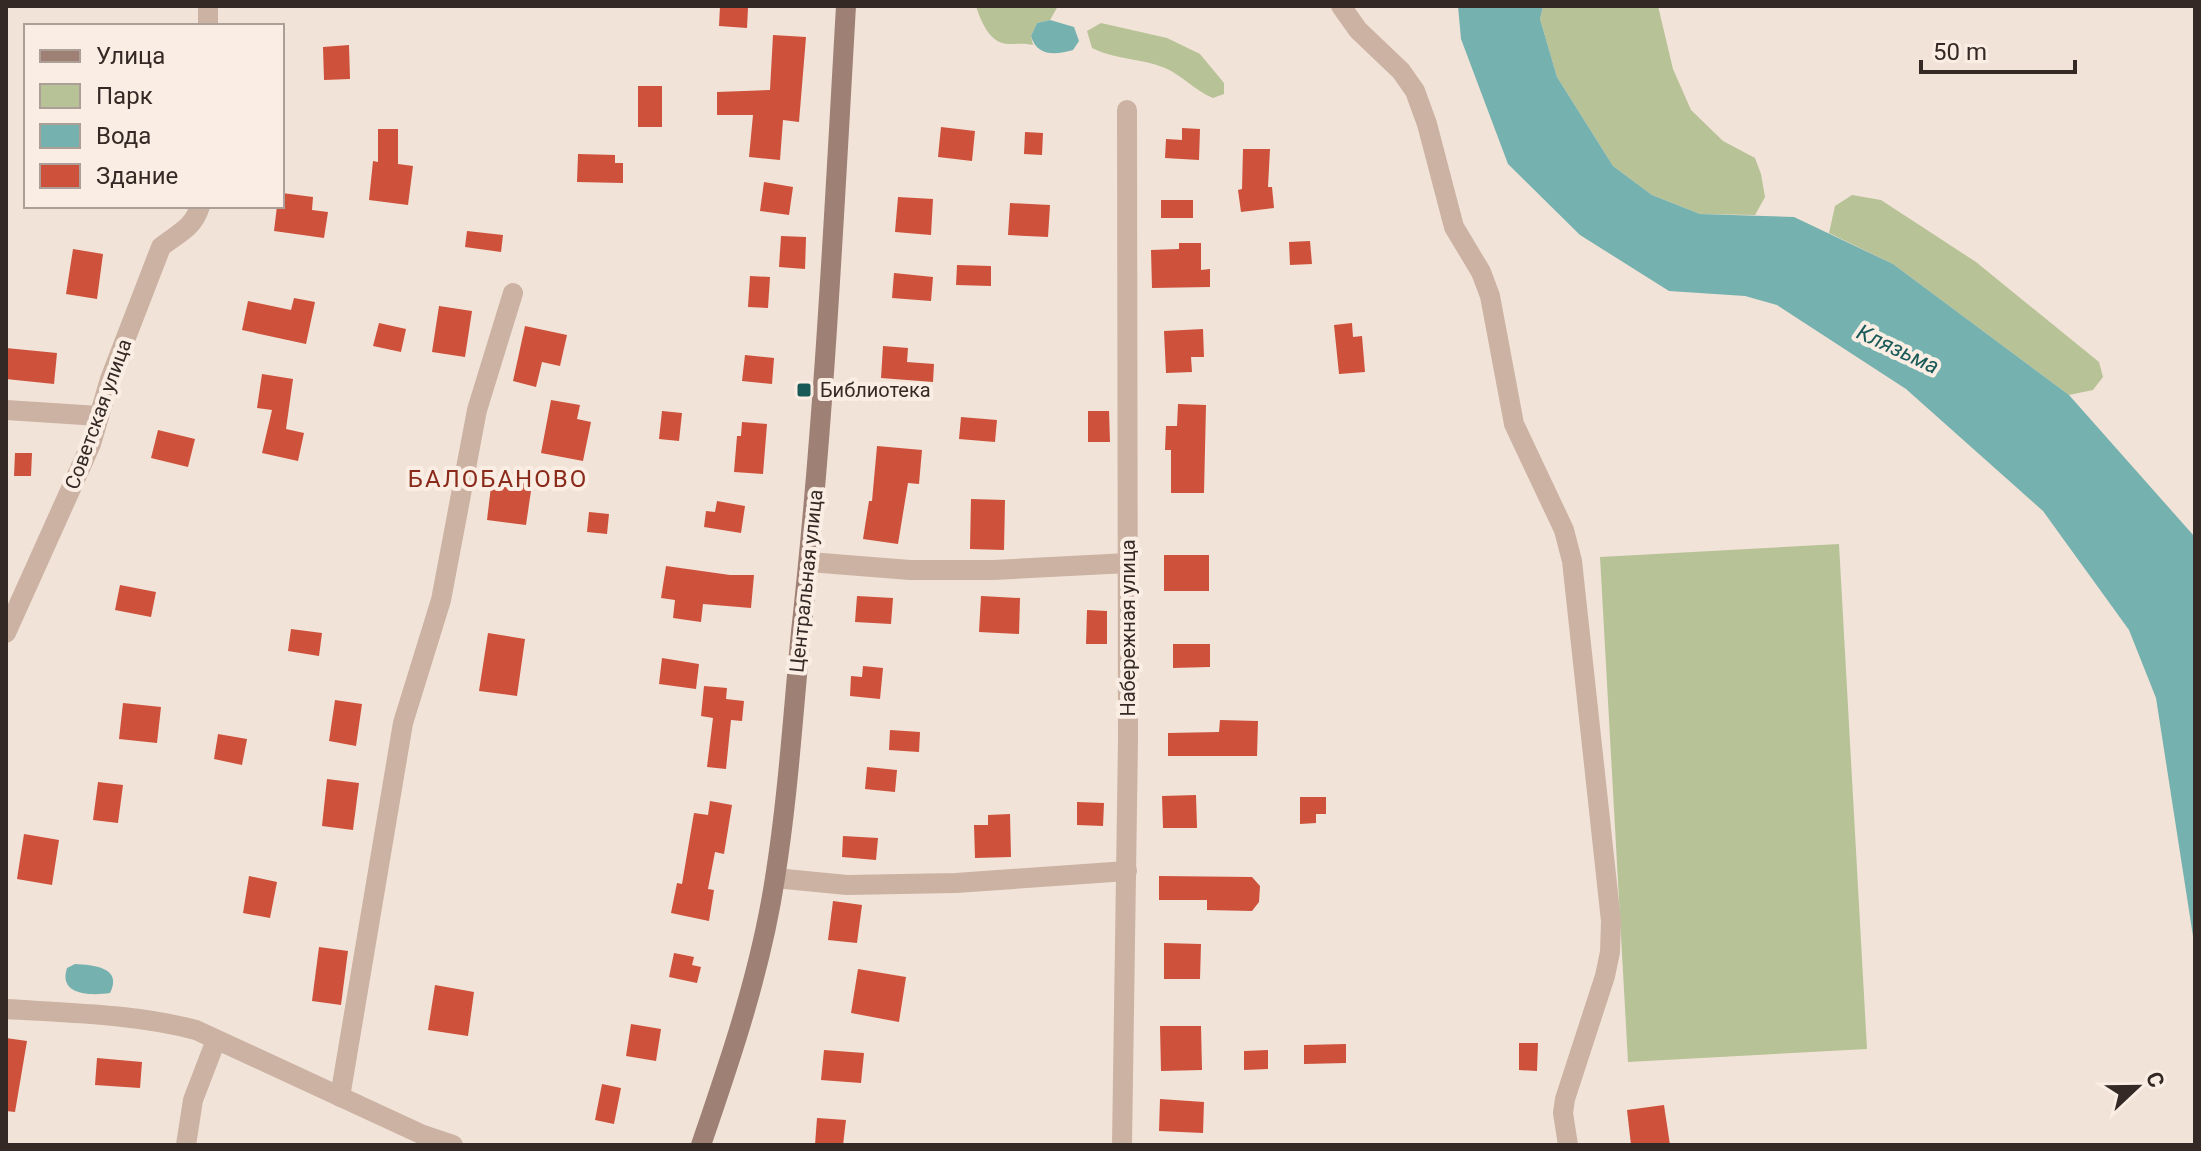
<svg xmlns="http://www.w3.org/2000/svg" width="2201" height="1151" viewBox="0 0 2201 1151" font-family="Roboto,sans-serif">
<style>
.green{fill:#b8c297}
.water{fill:#75b1ae}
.building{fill:#cd513b}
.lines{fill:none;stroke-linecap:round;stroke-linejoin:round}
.street{stroke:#cbb2a3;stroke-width:20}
.secondary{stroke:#9e8075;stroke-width:20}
.poi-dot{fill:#195957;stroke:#faeee4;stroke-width:3}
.labels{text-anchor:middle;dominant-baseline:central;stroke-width:8;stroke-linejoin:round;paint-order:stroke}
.poi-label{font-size:20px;fill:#352926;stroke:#faeee4;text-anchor:start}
.street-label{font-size:20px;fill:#352926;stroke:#faeee4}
.water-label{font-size:22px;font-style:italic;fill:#195957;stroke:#faeee4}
.quarter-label{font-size:24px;letter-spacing:2px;fill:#892a1a;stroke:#faeee4}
</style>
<rect width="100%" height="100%" fill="#f2e3d8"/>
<g class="green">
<path d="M 976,6 L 1058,6 L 1050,20 L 1037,23 L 1031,36 L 1033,45 C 1024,43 1017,44 1008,44 C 989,43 981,21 976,6 Z"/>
<polygon points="1543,6 1658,6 1673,69 1691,110 1723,141 1755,158 1761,174 1765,197 1755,215 1700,214 1652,195 1613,166 1557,77 1540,19"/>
<path d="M 1101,23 L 1167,38 L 1200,54 L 1224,83 L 1224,94 L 1213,98 C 1195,91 1182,75 1165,68 C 1141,58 1116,60 1092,48 L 1087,31 Z"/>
<polygon points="1852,195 1881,200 1976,262 2099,362 2103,377 2093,390 2069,395 1893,264 1829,233 1835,206"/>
<polygon points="1839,544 1867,1049 1628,1062 1600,557"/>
</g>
<g class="water">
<polygon points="1458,6 1543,6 1540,19 1557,77 1613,166 1652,195 1700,214 1794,217 1893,264 2069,395 2194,536 2195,949 2156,698 2129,630 2043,511 1906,389 1777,305 1745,296 1669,291 1580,235 1508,164 1461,39"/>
<path d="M 1050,20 L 1074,27 L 1079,41 L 1073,50 C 1056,55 1037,57 1031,36 L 1037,23 Z"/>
<path d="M 75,964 C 93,965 123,967 110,993 C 90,996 58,995 67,968 Z"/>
</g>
<g class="building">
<polygon points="720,6 748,8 747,28 719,26"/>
<polygon points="773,35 806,37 799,122 783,120 780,160 749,157 753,115 717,115 717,92 770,90"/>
<polygon points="349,45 350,79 324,80 323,47"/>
<rect x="638" y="86" width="24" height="41"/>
<polygon points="941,127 975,131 972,161 938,157"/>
<polygon points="1182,128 1200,129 1199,160 1165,158 1166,139 1182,140"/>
<polygon points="378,129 398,129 398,164 413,166 408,205 369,200 373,161 378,162"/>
<polygon points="1025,132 1043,133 1042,155 1024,154"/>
<polygon points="1243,149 1270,149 1268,187 1272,187 1274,208 1241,212 1238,190 1242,189"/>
<polygon points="578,154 615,155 615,163 623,163 623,183 577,182"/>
<polygon points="764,182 793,187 789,215 760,211"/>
<polygon points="282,193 313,197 312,210 328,212 324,238 274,231 277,206 282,206"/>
<polygon points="898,197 933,199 931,235 895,232"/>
<rect x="1161" y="200" width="32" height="18"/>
<polygon points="1010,203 1050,205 1048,237 1008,235"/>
<polygon points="467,231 503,235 501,252 465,247"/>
<polygon points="781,236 806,237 805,269 779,267"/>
<polygon points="1310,241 1312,264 1290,265 1289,242"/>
<polygon points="1179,243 1201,243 1201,270 1210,269 1210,287 1152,288 1151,250 1179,249"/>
<polygon points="73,249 103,254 97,299 66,294"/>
<polygon points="957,265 991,266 991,286 956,285"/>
<polygon points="894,273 933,277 931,301 892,298"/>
<polygon points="750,276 770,277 768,308 748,307"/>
<polygon points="294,298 315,302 306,344 242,330 248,301 291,310"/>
<polygon points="439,306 472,311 465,357 432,352"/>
<polygon points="379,323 406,329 401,352 373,346"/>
<polygon points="1352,323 1353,337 1362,336 1365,372 1339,374 1334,325"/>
<polygon points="525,326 567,335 560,366 542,362 536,387 513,381"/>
<polygon points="1203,329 1204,357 1191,357 1192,372 1166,373 1164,331"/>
<polygon points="883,346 908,348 907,362 934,364 933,382 881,378"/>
<polygon points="6,348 57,353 54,384 6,379"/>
<polygon points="745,355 774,358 772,384 742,381"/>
<polygon points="262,374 293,379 286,429 304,433 298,461 262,453 272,410 257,408"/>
<polygon points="551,400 580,405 577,419 591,422 583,461 541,453"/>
<polygon points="1178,404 1206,405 1204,493 1171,493 1171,450 1165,450 1166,426 1177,426"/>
<polygon points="662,411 682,413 679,441 659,439"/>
<polygon points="1088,411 1109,411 1110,442 1088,442"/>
<polygon points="961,417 997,420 995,442 959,439"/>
<polygon points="742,422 767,424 763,474 734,472 737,436 741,436"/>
<polygon points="158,430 195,439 188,467 151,458"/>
<polygon points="877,446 922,450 919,484 908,483 898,544 863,539 869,501 872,501"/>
<polygon points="15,453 32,453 31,476 14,476"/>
<polygon points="492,478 532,484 526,525 487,520"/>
<polygon points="971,499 1005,500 1004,550 970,549"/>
<polygon points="717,501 745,506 741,533 704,527 706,511 715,512"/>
<polygon points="589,512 609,514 607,534 587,532"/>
<rect x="1164" y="555" width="45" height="36"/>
<polygon points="666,566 730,575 754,575 751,608 703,604 701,622 673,618 675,600 661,598"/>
<polygon points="120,585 156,592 151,617 115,610"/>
<polygon points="857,596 893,598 891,624 855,622"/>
<polygon points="981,596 1020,598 1019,634 979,632"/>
<polygon points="1087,610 1107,611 1107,644 1086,644"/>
<polygon points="291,629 322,633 319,656 288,651"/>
<polygon points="488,633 525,639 517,696 479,691"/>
<polygon points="1173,644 1210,644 1210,667 1173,668"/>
<polygon points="662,658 699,664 696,689 659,684"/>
<polygon points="863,666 883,668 880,699 850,696 851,676 862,677"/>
<polygon points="704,686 727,688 726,699 744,701 742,721 731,720 726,769 707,767 713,718 701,716"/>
<polygon points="335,700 362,704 356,746 329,741"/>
<polygon points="123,703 161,707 157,743 119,739"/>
<polygon points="1220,720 1258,721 1257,756 1168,756 1168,733 1219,732"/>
<polygon points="890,730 920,732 919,752 889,750"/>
<polygon points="218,734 247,739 242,765 214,759"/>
<polygon points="867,767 897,770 895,792 865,789"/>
<polygon points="327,779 359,783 353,830 322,826"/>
<polygon points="98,782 123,785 118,823 93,820"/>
<polygon points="1196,795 1197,828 1163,828 1162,796"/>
<polygon points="1300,797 1326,797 1326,814 1316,814 1316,823 1300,824"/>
<polygon points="710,801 732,805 724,854 715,852 708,889 714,890 709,921 671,913 677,883 682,884 694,813 708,815"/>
<polygon points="1077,802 1104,803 1103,826 1077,825"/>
<polygon points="1010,814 1011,857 975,858 974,825 988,825 988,815"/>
<polygon points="24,834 59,840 52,885 17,879"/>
<polygon points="843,836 878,838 876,860 842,857"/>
<polygon points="249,876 277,882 270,918 243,913"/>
<polygon points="1159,876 1252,877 1260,886 1259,902 1252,911 1207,910 1207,900 1159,900"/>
<polygon points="833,901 862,905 857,943 828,940"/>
<polygon points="1164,943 1201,944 1200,979 1164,979"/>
<polygon points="319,947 348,951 341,1005 312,1001"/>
<polygon points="674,953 694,957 692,965 701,967 697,983 669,977"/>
<polygon points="858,969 906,977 899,1022 851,1013"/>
<polygon points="435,985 474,992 468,1036 428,1030"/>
<polygon points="631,1024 661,1029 656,1061 626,1056"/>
<polygon points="1160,1026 1201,1026 1202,1070 1161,1071"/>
<polygon points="6,1038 27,1041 15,1112 6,1111"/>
<polygon points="1519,1043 1538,1043 1537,1071 1519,1070"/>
<polygon points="1346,1044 1346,1063 1304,1064 1304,1045"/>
<polygon points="824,1050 864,1053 861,1083 821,1080"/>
<polygon points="1268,1050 1268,1069 1244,1070 1244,1051"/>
<polygon points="97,1058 142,1062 140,1088 95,1085"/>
<polygon points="602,1084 621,1088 614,1124 595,1120"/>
<polygon points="1160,1099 1204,1102 1203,1133 1159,1131"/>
<polygon points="1664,1105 1670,1145 1631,1145 1627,1110"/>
<polygon points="817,1118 846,1120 843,1145 815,1145"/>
</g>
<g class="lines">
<g class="street">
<polyline points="208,6 208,26"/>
<polyline points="1341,6 1358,30 1401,71 1415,91 1427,124 1454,227 1481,272 1490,296 1514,424 1564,530 1572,561 1611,921 1610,952 1605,976 1565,1099 1563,1113 1568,1145"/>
<polyline points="6,410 99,416"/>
<polyline points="809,562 910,570 994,570 1128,563"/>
<path d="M 6,633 L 91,444 L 110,379 L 161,247 C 178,233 193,229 200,206"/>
<polyline points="775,878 847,885 956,883 1127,871"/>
<path d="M 6,1009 C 69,1013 135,1014 196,1030 L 423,1135 L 453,1145"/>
<polyline points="340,1097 403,723 441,600 477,410 513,293"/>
<polyline points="186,1145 193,1100 216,1040"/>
<polyline points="1122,1145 1128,740 1127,110"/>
</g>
<path class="secondary" d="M 701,1145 C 731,1058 761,970 775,878 C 788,797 793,714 801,632 C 824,424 834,215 846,6"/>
</g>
<rect class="poi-dot" x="796" y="382" width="16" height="16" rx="4"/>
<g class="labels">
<g class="poi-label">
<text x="820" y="390">Библиотека</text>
</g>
<g class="street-label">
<text transform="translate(98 414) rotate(-70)">Советская улица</text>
<text transform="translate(806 581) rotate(-84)">Центральная улица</text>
<text transform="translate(1128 628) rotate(-90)">Набережная улица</text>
</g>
<g class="water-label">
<text transform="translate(1898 349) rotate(25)">Клязьма</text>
</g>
<g class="quarter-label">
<text x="498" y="479">БАЛОБАНОВО</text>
</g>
</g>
<rect width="2201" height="1151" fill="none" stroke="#352926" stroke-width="16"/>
<rect x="24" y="24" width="260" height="184" fill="#faeee4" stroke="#ab9f98" stroke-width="2"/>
<rect x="40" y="50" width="40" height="12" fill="#9e8075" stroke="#ab9f98" stroke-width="2"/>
<text x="96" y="64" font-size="24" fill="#352926">Улица</text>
<rect x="40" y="84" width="40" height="24" fill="#b8c297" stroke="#ab9f98" stroke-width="2"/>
<text x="96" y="104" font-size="24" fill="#352926">Парк</text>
<rect x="40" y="124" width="40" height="24" fill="#75b1ae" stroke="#ab9f98" stroke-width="2"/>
<text x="96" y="144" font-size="24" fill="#352926">Вода</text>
<rect x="40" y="164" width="40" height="24" fill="#cd513b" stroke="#ab9f98" stroke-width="2"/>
<text x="96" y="184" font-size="24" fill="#352926">Здание</text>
<g transform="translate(2137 1087) rotate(68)" stroke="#faeee4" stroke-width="6" paint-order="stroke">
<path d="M0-6L14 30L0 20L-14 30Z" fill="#352926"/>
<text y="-12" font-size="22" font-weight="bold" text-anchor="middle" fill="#352926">С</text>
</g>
<path d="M1921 60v12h154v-12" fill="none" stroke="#352926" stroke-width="4"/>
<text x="1933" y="60" font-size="24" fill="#352926" stroke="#faeee4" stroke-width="6" paint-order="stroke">50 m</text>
</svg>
